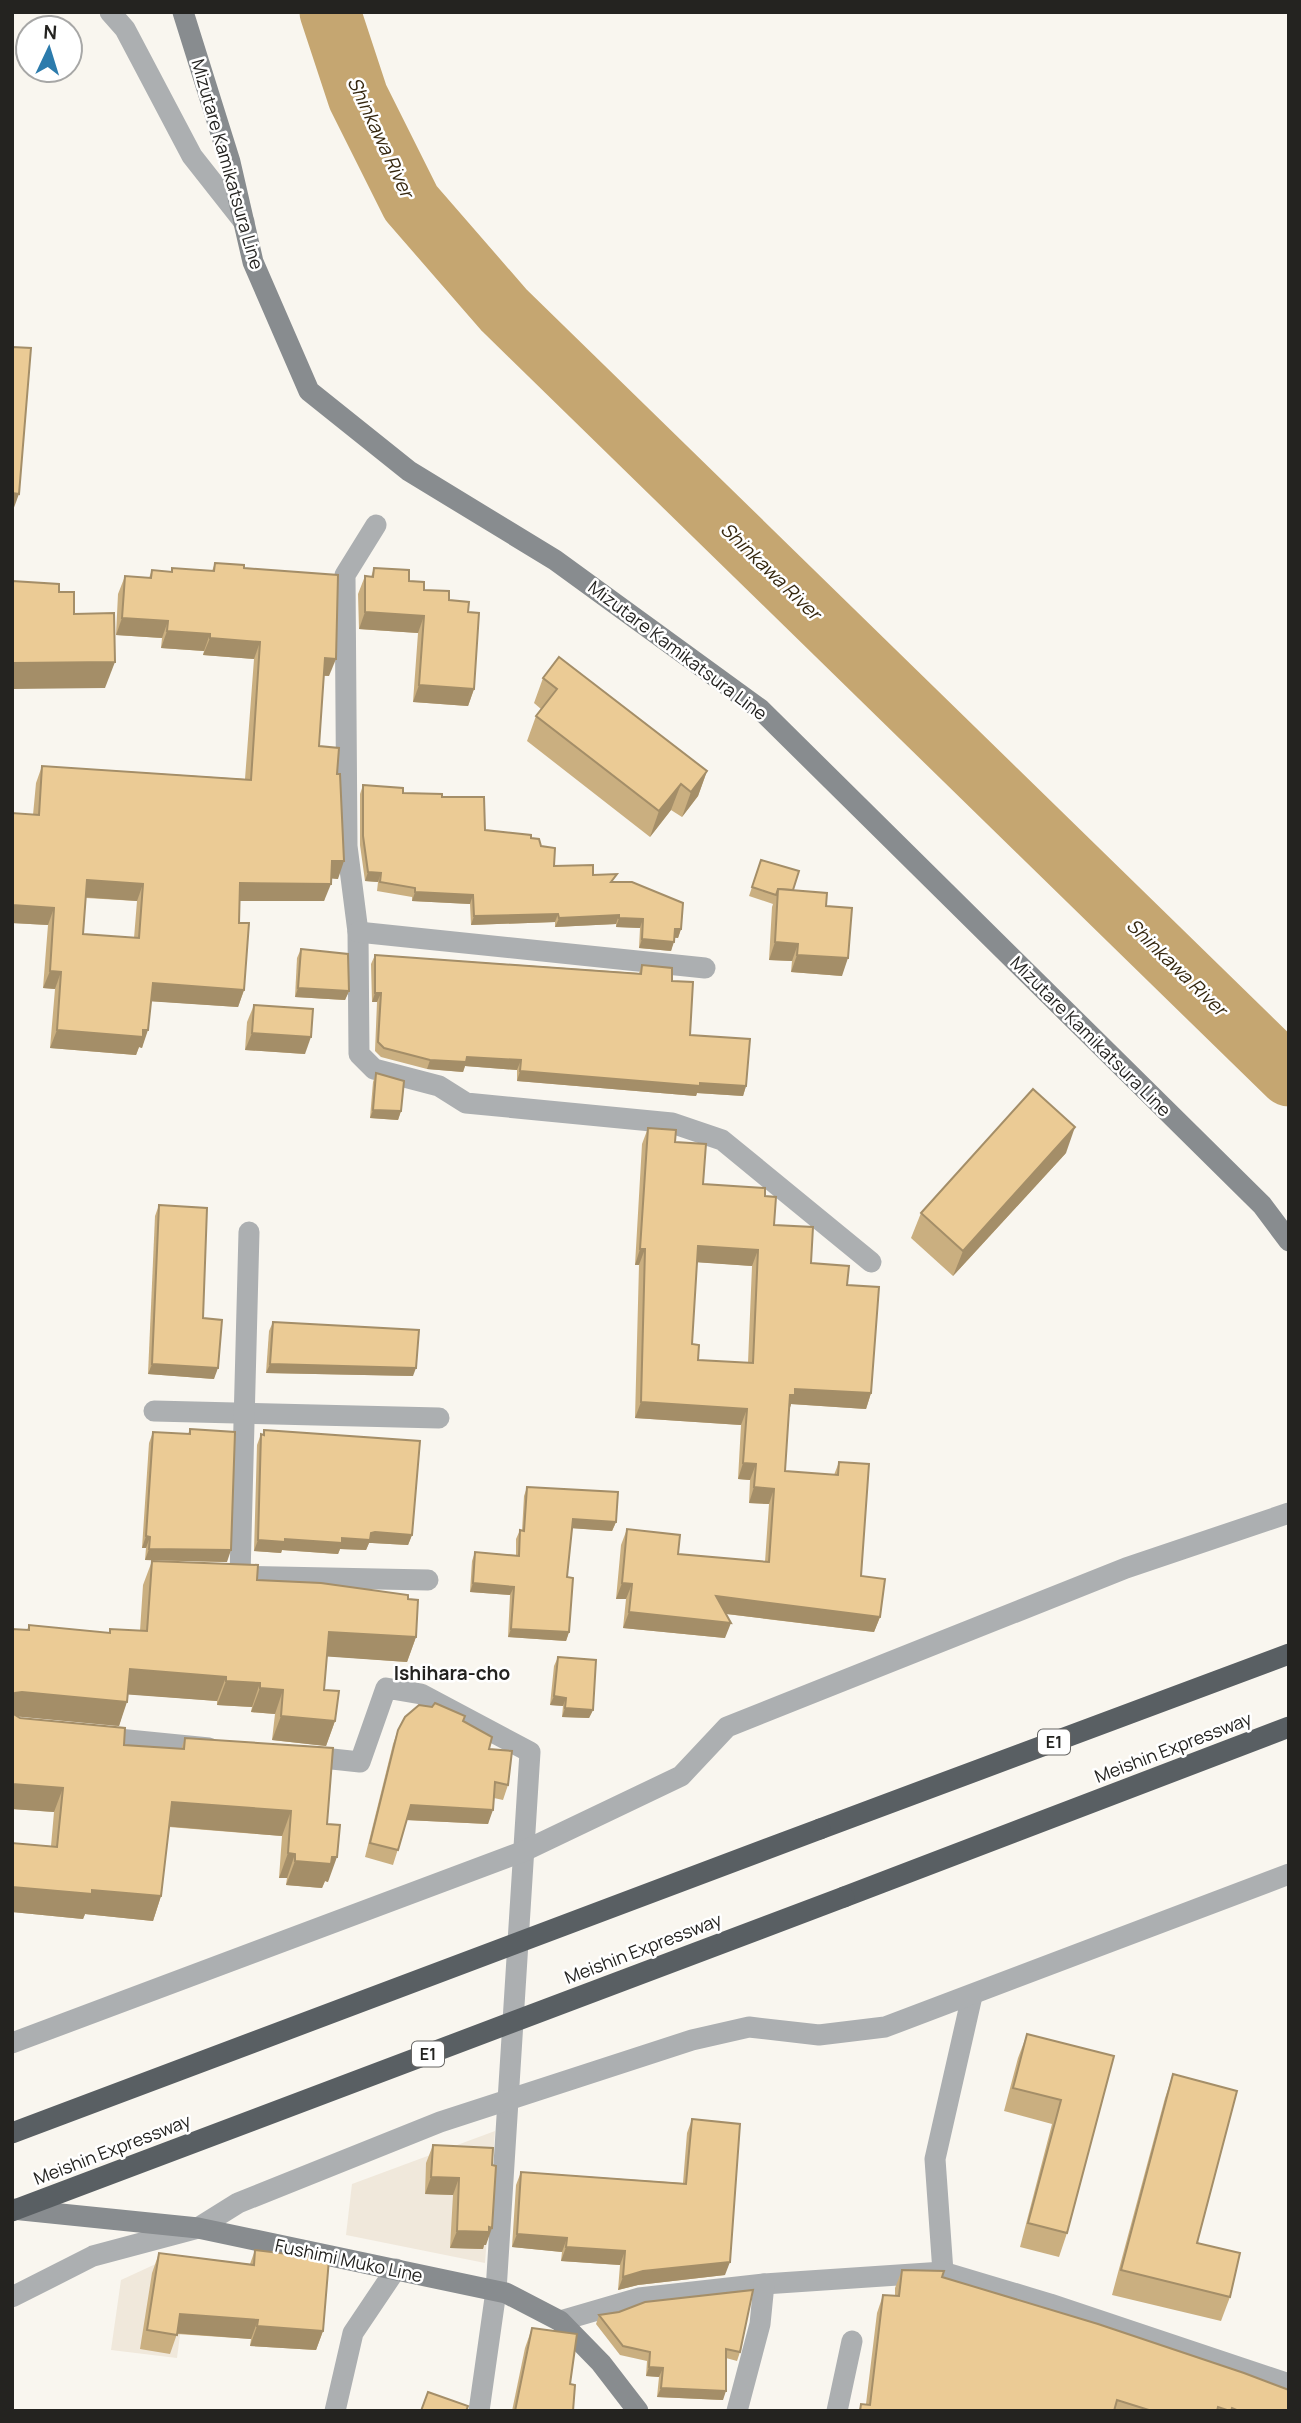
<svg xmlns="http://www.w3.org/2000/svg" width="1301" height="2423" viewBox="0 0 1301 2423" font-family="Manrope,sans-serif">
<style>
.built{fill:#f0e8db}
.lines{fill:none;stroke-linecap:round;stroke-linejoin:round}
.river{stroke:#c5a671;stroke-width:61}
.minor{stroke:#acafb1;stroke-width:21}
.tertiary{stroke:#acafb1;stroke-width:21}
.secondary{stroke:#888c8f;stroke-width:21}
.motorway{stroke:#595f63;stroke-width:21}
.motorway-bridge{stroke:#595f63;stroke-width:21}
.wall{fill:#caaf80;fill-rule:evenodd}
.shaded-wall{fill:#a48e68}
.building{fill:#ebcb95;stroke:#a48e68;stroke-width:2;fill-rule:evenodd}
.labels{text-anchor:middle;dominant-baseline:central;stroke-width:5;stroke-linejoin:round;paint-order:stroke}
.shield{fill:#fff;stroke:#666563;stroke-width:2}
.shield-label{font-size:16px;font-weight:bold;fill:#242320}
.street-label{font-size:18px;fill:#242320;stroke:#fff}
.water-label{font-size:19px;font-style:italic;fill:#35270f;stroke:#fff}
.neighbourhood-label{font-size:19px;font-weight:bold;fill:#242320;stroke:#fff}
</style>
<rect width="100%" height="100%" fill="#f9f6ef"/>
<g class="built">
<polygon points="495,2131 485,2263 346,2235 352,2184"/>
<polygon points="173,2256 190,2258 177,2358 111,2350 121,2280"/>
</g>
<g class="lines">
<polyline class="river" points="330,12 358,97 411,203 504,310 1289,1076"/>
<g class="minor">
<polyline points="110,12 125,29 192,156 244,222"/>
<polyline points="376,525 345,575 347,846 358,932 359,1054 374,1069 439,1086 466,1103 672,1123 722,1140 871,1262"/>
<polyline points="358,932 705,968"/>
<polyline points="154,1411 439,1418"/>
<polyline points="229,1576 428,1580"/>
<polyline points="240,1576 249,1232"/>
<polyline points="98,1737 209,1748"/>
<polyline points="304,1756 360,1762 386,1688 421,1694 530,1752 496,2291 479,2411"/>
<polyline points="12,2043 524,1851 681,1776 727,1727 1126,1568 1289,1513"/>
<polyline points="943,2272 935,2159 972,1996"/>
<polyline points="560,2321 639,2298 764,2284 943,2272 1050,2304 1289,2384"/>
<polyline points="335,2411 353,2333 396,2269"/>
<polyline points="737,2411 760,2324 764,2284"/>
<polyline points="837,2411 852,2341"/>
</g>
<polyline class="tertiary" points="12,2297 93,2256 198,2228 238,2203 440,2122 692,2040 749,2027 819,2035 885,2027 1289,1874"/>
<g class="secondary">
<polyline points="183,12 230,162 253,262 309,391 409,471 555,560 760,709 1262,1205 1289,1241"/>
<polyline points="12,2209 198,2228 506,2293 560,2321 601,2363 638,2411"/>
</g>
<g class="motorway">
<polyline points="820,1829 1289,1654"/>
<polyline points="844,1897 1289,1727"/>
</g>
<g class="motorway-bridge">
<polyline points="12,2133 820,1829"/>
<polyline points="12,2211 844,1897"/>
</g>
</g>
<g class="wall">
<path d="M 215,563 L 244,568 L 329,676 L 324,676 L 319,746 L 337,774 L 338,879 L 331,878 L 324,901 L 239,901 L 239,923 L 244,990 L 238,1007 L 151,1001 L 142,1048 L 139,1047 L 136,1055 L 50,1048 L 55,989 L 43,988 L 48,925 L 12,923 L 12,813 L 33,815 L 36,783 L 42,766 L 245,779 L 254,659 L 203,655 L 204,651 L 161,648 L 162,638 L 116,635 L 118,594 L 125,576 L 149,578 L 152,570 L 171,572 L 172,568 L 212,571 ZM 86,898 L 137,901 L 134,938 L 83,934 Z"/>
<polygon points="374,568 409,581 424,590 449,600 468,612 474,689 468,706 413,702 418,633 359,629 358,594 365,576 371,577"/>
<polygon points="543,678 707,771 698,796 682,817 671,810 650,837 527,741 536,716 541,709 534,703"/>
<polygon points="363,785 403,793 442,797 485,830 531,838 541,846 554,866 593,875 614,882 681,929 678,938 674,938 671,951 639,948 640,928 616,927 616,924 555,927 555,922 471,925 470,904 412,901 412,897 377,891 378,882 365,881 360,845 360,794"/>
<polygon points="761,860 793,890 826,906 842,976 791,972 792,961 769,960 772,907 773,904 749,896"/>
<polygon points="301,949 349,991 345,1000 295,997 297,958"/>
<polygon points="375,955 639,973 642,965 672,981 690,1035 746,1086 743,1096 697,1093 696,1096 517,1081 517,1070 465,1066 463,1072 427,1069 381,1057 375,1051 377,1002 372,1002 371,964"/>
<polygon points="254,1005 305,1054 245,1050 247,1022"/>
<polygon points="376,1073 401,1111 398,1120 370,1118 373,1082"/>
<path d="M 648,1128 L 675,1142 L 703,1184 L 765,1196 L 774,1225 L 811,1263 L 847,1285 L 871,1393 L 866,1409 L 791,1404 L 789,1411 L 785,1471 L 834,1475 L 839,1462 L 861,1576 L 880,1617 L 874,1632 L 726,1614 L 725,1638 L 623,1628 L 626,1599 L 616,1599 L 621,1545 L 627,1529 L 678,1554 L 765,1562 L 769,1504 L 749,1503 L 750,1480 L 738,1479 L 741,1425 L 635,1418 L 639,1265 L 635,1265 L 642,1144 ZM 697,1262 L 752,1266 L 748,1363 L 698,1360 L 692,1344 Z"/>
<polygon points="1066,1153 953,1276 911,1238 921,1213"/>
<polygon points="159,1205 203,1318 214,1379 148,1374 155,1216"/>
<polygon points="273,1322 413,1376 266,1373 269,1331"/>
<polygon points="190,1429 227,1562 145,1560 146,1548 142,1548 149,1443 153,1432 188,1434"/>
<polygon points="264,1430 412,1535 408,1545 372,1543 369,1543 366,1550 340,1549 338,1554 282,1550 281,1553 254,1551 257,1445 261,1434 263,1435"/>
<polygon points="527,1487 616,1522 612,1531 572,1528 567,1577 569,1632 566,1641 508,1637 510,1595 470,1592 472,1561 475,1552 516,1555 516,1539 520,1530 522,1531 524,1496"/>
<polygon points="152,1561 257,1580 408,1599 416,1637 407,1662 327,1656 324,1690 335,1721 326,1746 272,1740 275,1714 251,1712 252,1707 217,1705 217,1701 128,1694 119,1726 17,1716 20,1718 124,1745 181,1749 185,1738 327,1824 328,1882 325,1881 322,1888 286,1885 287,1878 279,1878 282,1836 169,1827 161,1896 153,1921 85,1914 83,1919 12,1912 12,1843 51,1846 54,1812 12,1809 12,1629 27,1630 29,1625 109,1633 110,1629 140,1631 143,1585"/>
<polygon points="558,1657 593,1710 589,1718 562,1717 563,1706 550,1705 554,1666"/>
<polygon points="463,1721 489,1749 508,1785 503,1800 494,1798 488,1824 407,1820 393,1865 365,1857 393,1744 398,1730"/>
<polygon points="1027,2034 1114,2056 1067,2233 1059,2257 1020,2247 1052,2124 1004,2111 1018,2058"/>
<polygon points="1173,2074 1197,2243 1230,2297 1221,2321 1112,2295 1165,2098"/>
<polygon points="692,2119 725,2275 638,2285 618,2290 620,2265 561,2261 562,2252 512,2247 516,2185 521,2172 683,2183 687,2133"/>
<polygon points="433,2145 492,2165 486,2245 484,2245 483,2249 450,2248 453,2195 425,2194 426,2163"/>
<polygon points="255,2250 323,2331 316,2350 250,2346 251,2339 177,2334 170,2354 140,2349 152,2273 159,2253 250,2264"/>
<polygon points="902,2270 942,2277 1289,2411 859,2411 861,2404 866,2404 877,2313 883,2295 895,2296 895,2288"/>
<polygon points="599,2315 740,2352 737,2361 726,2358 723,2400 657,2397 659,2377 646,2376 647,2361 620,2355 596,2324"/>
<polygon points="532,2328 570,2384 573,2411 512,2411 525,2348"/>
</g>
<g class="shaded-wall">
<polygon points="12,493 19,494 12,513"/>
<polygon points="365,612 424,616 418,633 359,629"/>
<polygon points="122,618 168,621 162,638 116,635"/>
<polygon points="167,631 210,634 204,651 161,648"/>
<polygon points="210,638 260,642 254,659 203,655"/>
<polygon points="325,658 336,659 329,676 318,675"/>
<polygon points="115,662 105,688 12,689 12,663"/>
<polygon points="419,685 474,689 468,706 413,702"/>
<polygon points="707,771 698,796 682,817 691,792"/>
<polygon points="681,784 671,810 650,837 659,811"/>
<polygon points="332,861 344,861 338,879 326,878"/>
<polygon points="368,872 381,873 378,882 365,881"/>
<polygon points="87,880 143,884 137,901 81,897"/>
<polygon points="240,883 331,884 324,901 234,901"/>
<polygon points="415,892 473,895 470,904 412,901"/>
<polygon points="12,905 54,908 48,925 12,923"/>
<polygon points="558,914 555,922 471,925 474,916"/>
<polygon points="619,915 616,924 555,927 559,918"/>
<polygon points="619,918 643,919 640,928 616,927"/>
<polygon points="675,929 681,929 678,938 672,937"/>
<polygon points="642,939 674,942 671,951 639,948"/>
<polygon points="775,942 798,944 792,961 769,960"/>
<polygon points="797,955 848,958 842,976 791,972"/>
<polygon points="50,971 61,972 55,989 43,988"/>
<polygon points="153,983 244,990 238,1007 146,1001"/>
<polygon points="298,988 349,991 345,1000 295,997"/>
<polygon points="375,993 381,993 377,1002 372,1002"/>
<polygon points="57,1030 148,1030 142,1048 139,1047 136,1055 50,1048"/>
<polygon points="252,1033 311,1037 305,1054 245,1050"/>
<polygon points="467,1057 521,1060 517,1070 465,1066 463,1072 427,1069 430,1060"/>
<polygon points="520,1071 746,1086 743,1096 697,1093 696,1096 517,1081"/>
<polygon points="373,1110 401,1111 398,1120 370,1118"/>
<polygon points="1075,1127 1066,1153 953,1276 963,1251"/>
<polygon points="698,1246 758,1250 752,1266 693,1262"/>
<polygon points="640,1249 645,1249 639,1265 635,1265"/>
<polygon points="152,1364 218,1368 214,1379 148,1374"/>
<polygon points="270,1364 416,1368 413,1376 266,1373"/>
<polygon points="795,1389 871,1393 866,1409 791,1404 789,1411 790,1395"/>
<polygon points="641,1402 747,1409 741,1425 635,1418"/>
<polygon points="743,1463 756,1464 750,1480 738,1479"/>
<polygon points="754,1487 774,1489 769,1504 749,1503"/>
<polygon points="573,1519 616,1522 612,1531 569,1528"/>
<polygon points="375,1532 412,1535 408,1545 372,1543 369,1543 366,1550 340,1549 338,1554 282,1550 281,1553 254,1551 258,1540 342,1538"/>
<polygon points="146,1536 150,1537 146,1548 142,1548"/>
<polygon points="149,1549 231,1550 227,1562 145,1560"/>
<polygon points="473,1583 514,1587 510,1595 470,1592"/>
<polygon points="622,1583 632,1584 626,1599 616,1599"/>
<polygon points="716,1596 880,1617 874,1632 711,1612"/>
<polygon points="629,1612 731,1623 725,1638 623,1628"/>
<polygon points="511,1629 569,1632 566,1641 508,1637"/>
<polygon points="329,1632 416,1637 407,1662 320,1656"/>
<polygon points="130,1669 226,1677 217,1701 121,1694"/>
<polygon points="226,1681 260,1683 252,1707 217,1705"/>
<polygon points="260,1688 283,1690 275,1714 251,1712"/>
<polygon points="22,1692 127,1702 119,1726 12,1716 12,1697 15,1693"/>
<polygon points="554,1696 566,1698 563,1706 550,1705"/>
<polygon points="565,1708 593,1710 589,1718 562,1717"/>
<polygon points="281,1716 335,1721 326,1746 272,1740"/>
<polygon points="12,1784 63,1788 54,1812 12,1809"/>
<polygon points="172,1802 291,1811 282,1836 163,1826"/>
<polygon points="411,1805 493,1810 488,1824 406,1820"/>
<polygon points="288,1853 295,1854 287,1878 279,1878"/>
<polygon points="332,1857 337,1857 328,1882 325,1881 322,1888 286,1885 295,1861"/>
<polygon points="12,1887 92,1890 161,1896 153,1921 85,1914 83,1919 12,1912"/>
<polygon points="431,2177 459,2178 453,2195 425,2194"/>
<polygon points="489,2227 492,2228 486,2245 484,2245 483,2249 450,2248 457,2231"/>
<polygon points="517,2234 567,2238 562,2252 512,2247"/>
<polygon points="566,2247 625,2251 620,2265 561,2261"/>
<polygon points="730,2262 725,2275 638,2285 618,2290 623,2277 643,2271"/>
<polygon points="180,2314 258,2320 251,2339 173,2333"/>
<polygon points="257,2326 323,2331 316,2350 250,2346"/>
<polygon points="649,2367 663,2368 659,2377 646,2376"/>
<polygon points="661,2388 726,2391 723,2400 657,2397"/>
</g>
<g class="building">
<polygon points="12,347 31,348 19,494 12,493"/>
<path d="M 215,563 L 244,565 L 244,568 L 338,575 L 336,659 L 325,658 L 319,746 L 339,748 L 337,774 L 340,774 L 344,861 L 332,861 L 331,884 L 240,883 L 239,923 L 249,923 L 244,990 L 153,983 L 148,1030 L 143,1030 L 143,1037 L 57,1030 L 61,972 L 50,971 L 54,908 L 12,905 L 12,813 L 39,815 L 42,766 L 251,780 L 260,642 L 210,638 L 210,634 L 167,631 L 168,621 L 122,618 L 125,576 L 151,578 L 152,570 L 172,572 L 172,568 L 214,571 ZM 87,880 L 143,884 L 139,938 L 83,934 Z"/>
<polygon points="374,568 409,570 409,581 424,582 424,590 449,591 449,600 469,602 468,612 479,613 474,689 419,685 424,616 365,612 365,576 373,577"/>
<polygon points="12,581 59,584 59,592 74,592 74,614 114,613 115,662 12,663"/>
<polygon points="559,657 707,771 691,792 681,784 659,811 536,716 557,689 543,678"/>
<polygon points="363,785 403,788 403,793 442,794 442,797 484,797 485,830 531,835 531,838 539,839 541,846 555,848 554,866 593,865 593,875 617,874 611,882 632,882 683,903 681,929 675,929 674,942 642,939 643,919 619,918 619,915 559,918 558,914 474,916 473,895 415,892 415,888 380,882 381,873 368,872 363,836"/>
<polygon points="761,860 799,871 793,890 778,889 776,895 752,887"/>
<polygon points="778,889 827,893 826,906 852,908 848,958 797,955 798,944 775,942"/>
<polygon points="301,949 348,954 349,991 298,988"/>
<polygon points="375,955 641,974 642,965 672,968 672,981 693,982 690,1035 750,1039 746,1086 700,1083 700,1086 520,1071 521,1060 467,1057 466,1062 430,1060 384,1048 378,1042 381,993 375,993"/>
<polygon points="254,1005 313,1009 311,1037 252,1033"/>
<polygon points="376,1073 404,1081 401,1111 373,1110"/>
<polygon points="1033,1089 1075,1127 963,1251 921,1213"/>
<path d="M 648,1128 L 676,1130 L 675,1142 L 706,1144 L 703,1184 L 765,1188 L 765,1196 L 776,1197 L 774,1225 L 813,1227 L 811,1263 L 849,1266 L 847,1285 L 879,1287 L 871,1393 L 795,1389 L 795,1395 L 790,1395 L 785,1471 L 838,1475 L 839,1462 L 869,1464 L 861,1576 L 885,1579 L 880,1617 L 716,1596 L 731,1623 L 629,1612 L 632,1584 L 622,1583 L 627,1529 L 680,1535 L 678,1554 L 769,1562 L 774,1489 L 754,1487 L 756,1464 L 743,1463 L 747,1409 L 641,1402 L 645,1249 L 640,1249 ZM 698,1246 L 758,1250 L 753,1363 L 698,1360 L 699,1345 L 692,1344 Z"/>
<polygon points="159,1205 207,1208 203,1318 222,1320 218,1368 152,1364"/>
<polygon points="273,1322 419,1330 416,1368 270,1364"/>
<polygon points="190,1429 235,1432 231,1550 149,1549 150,1537 146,1536 153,1432 190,1434"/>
<polygon points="264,1430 420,1441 412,1535 375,1532 371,1533 370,1540 342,1538 342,1543 285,1539 285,1542 258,1540 261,1434 264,1435"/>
<polygon points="527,1487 618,1492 616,1522 573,1519 567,1577 573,1578 569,1632 511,1629 514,1587 473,1583 475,1552 519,1556 520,1530 524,1531"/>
<polygon points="152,1561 258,1565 257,1580 321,1583 408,1595 408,1599 418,1600 416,1637 329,1632 324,1690 339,1691 335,1721 281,1716 283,1690 260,1688 260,1683 226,1681 226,1677 130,1669 127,1702 22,1692 15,1693 12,1697 12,1629 29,1630 29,1625 110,1633 110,1629 147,1631"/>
<polygon points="558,1657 596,1660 593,1710 565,1708 566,1698 554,1696"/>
<polygon points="435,1703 465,1716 463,1721 492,1737 489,1749 512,1751 508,1785 495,1782 493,1810 411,1805 398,1850 370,1843 398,1730 405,1717 419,1705 432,1707"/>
<polygon points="12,1713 20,1718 125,1728 124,1745 184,1749 185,1738 333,1748 327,1824 340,1825 337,1857 332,1857 331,1864 295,1861 295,1854 288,1853 291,1811 172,1802 161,1896 92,1890 92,1894 12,1887 12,1843 57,1847 63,1788 12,1784"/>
<polygon points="1027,2034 1114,2056 1067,2233 1028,2223 1061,2100 1013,2088"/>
<polygon points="1173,2074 1237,2091 1197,2243 1240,2253 1230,2297 1121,2270"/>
<polygon points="692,2119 740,2124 730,2262 643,2271 623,2277 625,2251 566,2247 567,2238 517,2234 521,2172 686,2184"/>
<polygon points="433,2145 493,2148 492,2165 496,2166 492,2228 489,2227 489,2232 457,2231 459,2178 431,2177"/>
<polygon points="255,2250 329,2259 323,2331 257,2326 258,2320 180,2314 177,2335 147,2330 159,2253 254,2265"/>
<polygon points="902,2270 944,2271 942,2277 1098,2324 1244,2373 1289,2390 1289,2411 1239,2411 1232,2408 1231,2411 1230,2411 1218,2407 1217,2411 1152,2411 1117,2400 1114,2411 860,2411 861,2404 870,2405 883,2295 899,2296"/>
<polygon points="753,2290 740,2352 726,2349 726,2391 661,2388 663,2368 649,2367 650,2352 623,2346 599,2315 619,2312 645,2302"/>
<polygon points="532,2328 577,2334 570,2384 575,2385 573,2411 515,2411"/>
<polygon points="428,2392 468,2406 466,2411 421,2411"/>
</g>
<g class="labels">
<g class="shield">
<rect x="1038" y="1729.5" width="32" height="25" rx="5"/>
<rect x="412" y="2041.5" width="32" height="25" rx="5"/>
</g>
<g class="shield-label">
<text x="1054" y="1742">E1</text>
<text x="428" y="2054">E1</text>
</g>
<g class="street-label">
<text transform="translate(228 164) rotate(74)">Mizutare Kamikatsura Line</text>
<text transform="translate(678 650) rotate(37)">Mizutare Kamikatsura Line</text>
<text transform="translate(1091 1036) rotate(45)">Mizutare Kamikatsura Line</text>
<text transform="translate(1173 1747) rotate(-21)">Meishin Expressway</text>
<text transform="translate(643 1948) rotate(-21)">Meishin Expressway</text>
<text transform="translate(112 2149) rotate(-21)">Meishin Expressway</text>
<text transform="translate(349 2260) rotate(12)">Fushimi Muko Line</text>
</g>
<g class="water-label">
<text transform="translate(381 137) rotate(65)">Shinkawa River</text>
<text transform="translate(771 571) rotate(44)">Shinkawa River</text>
<text transform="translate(1177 967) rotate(44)">Shinkawa River</text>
</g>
<g class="neighbourhood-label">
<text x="452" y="1673">Ishihara-cho</text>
</g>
</g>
<rect width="1301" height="2423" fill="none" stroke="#242320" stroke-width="28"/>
<g transform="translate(49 49) rotate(4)"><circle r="33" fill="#ffffff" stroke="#a7a7a6" stroke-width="2"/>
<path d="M0-5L12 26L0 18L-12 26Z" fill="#2c7bac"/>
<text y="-10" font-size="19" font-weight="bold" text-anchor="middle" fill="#242320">N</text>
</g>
</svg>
